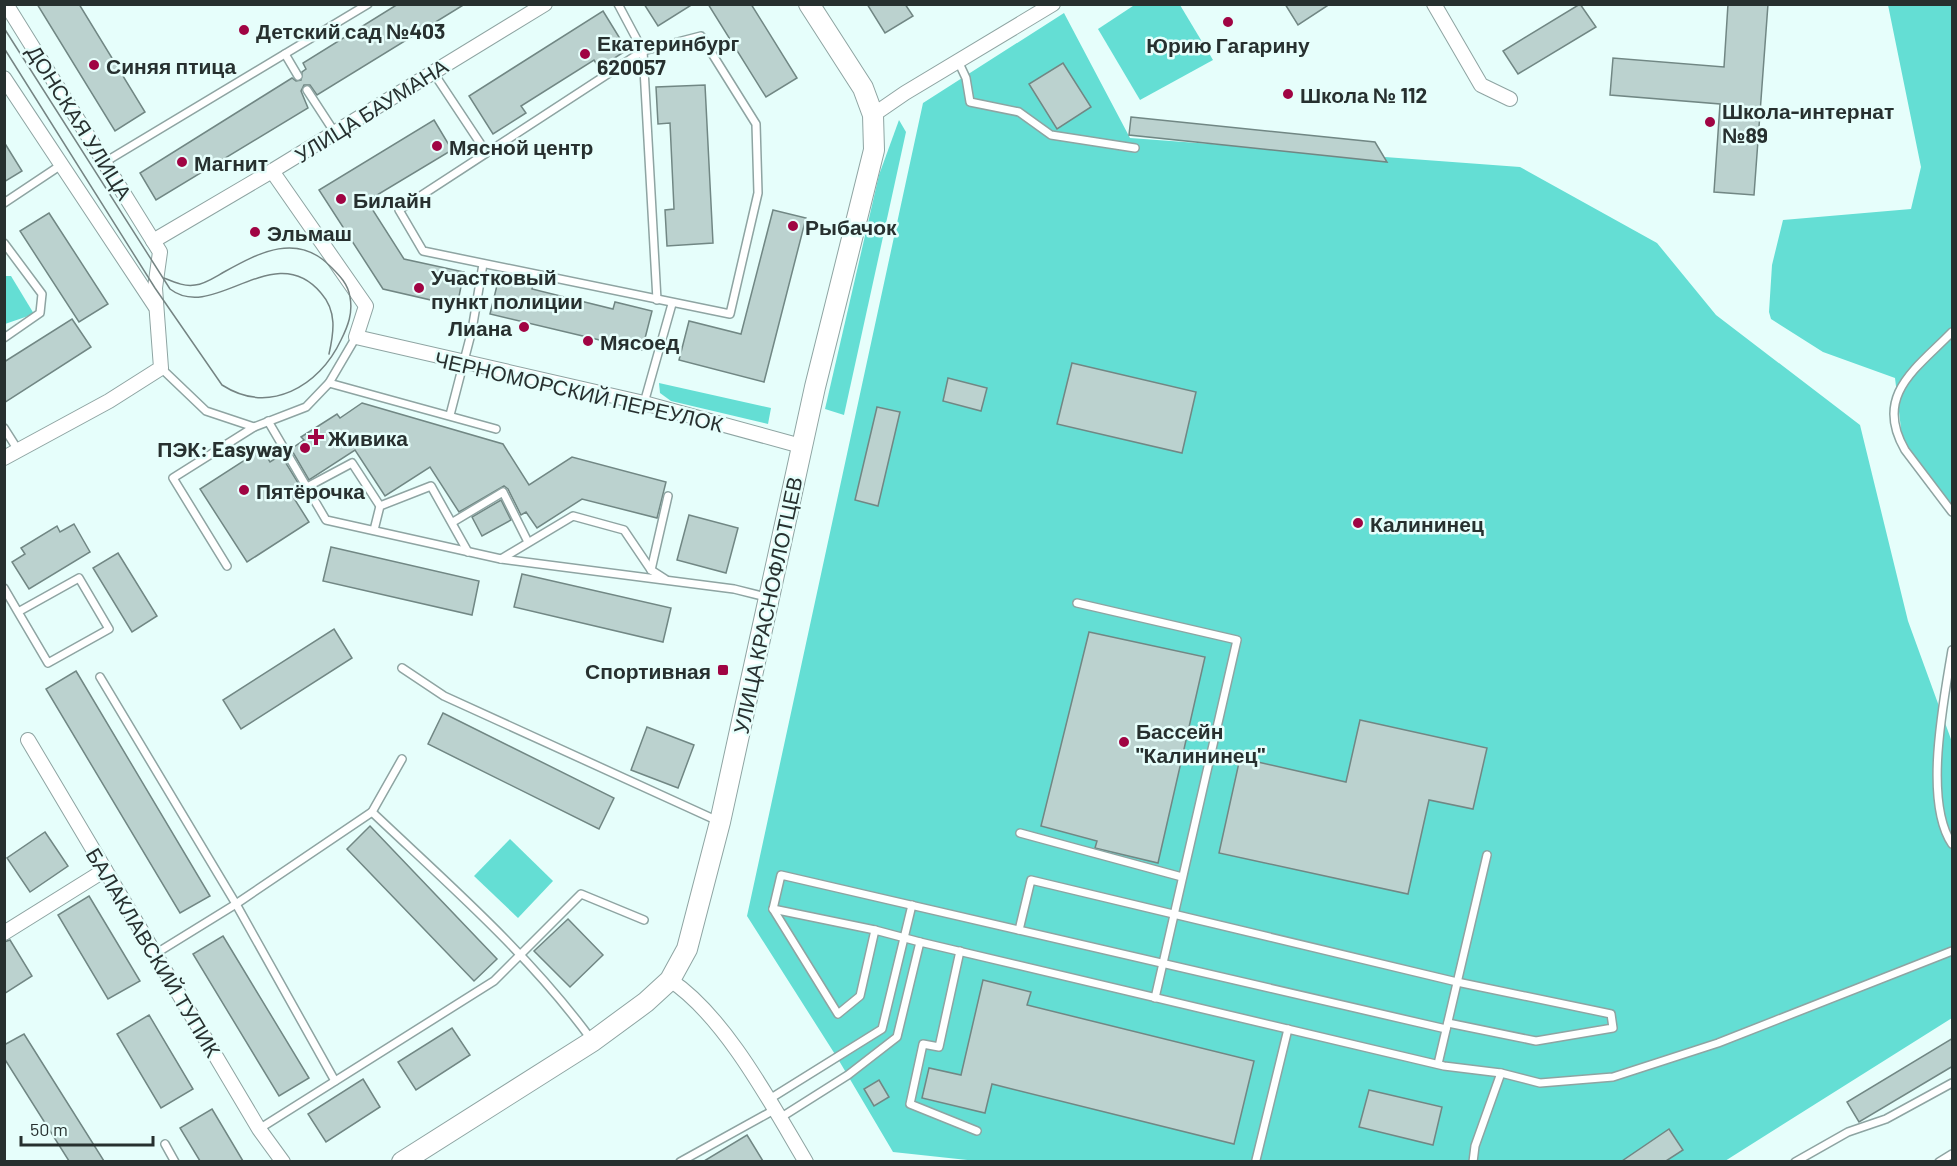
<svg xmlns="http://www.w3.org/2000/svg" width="1957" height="1166" viewBox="0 0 1957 1166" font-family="Barlow,sans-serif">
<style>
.green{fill:#64ded4}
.building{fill:#bbd2cf;stroke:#718784;stroke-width:1.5}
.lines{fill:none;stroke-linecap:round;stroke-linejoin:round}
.lane-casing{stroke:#8ea4a2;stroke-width:10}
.street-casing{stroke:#8ea4a2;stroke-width:16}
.secondary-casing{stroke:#8ea4a2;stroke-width:22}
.lane{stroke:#fff;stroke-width:7}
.street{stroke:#fff;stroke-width:14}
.secondary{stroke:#fff;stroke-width:20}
.tram{stroke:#758483;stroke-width:1.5}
.poi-dot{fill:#a00443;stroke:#e6fefb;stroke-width:2}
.labels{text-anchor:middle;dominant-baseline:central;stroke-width:5;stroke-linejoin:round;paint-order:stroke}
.poi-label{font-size:21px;font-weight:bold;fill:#27302f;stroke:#e6fefb;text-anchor:start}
.street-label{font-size:21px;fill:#27302f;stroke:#e6fefb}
</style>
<rect width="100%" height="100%" fill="#e6fefb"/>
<g class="green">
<polygon points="1136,4 1180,5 1213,60 1140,100 1098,29"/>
<polygon points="1888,5 1952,5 1952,510 1904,454 1895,378 1823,352 1771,319 1769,312 1772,265 1783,220 1911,209 1921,167"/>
<polygon points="1064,13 1130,138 1520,167 1657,243 1716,315 1860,425 1908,621 1952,742 1952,1018 1725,1161 986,1162 893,1152 838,1059 747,916 923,103"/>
<polygon points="899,120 906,132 844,415 825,409 879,175"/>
<polygon points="5,276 11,276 34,314 5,324"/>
<polygon points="659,383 771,408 768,424 671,401 660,393"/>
<polygon points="510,839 553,881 518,918 474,876"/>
</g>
<g class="building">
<polygon points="37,4 79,4 145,112 115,131"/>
<polygon points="398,4 465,4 317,95 310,85 304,85 301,91 308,108 156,200 140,173 292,78 296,81 301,80 302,72 306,69 303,63"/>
<polygon points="644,4 693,4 658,26"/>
<polygon points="708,4 751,4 797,78 766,97"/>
<polygon points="867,4 905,4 913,16 885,33"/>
<polygon points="1285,4 1330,4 1298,25"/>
<polygon points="1580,4 1596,27 1518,74 1503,51"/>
<polygon points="1728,4 1768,4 1754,195 1714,192 1720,104 1610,95 1613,58 1724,67"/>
<polygon points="603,11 627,50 599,68 594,60 521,106 526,113 493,134 469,96"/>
<polygon points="1063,63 1091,107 1057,129 1029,84"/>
<polygon points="705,85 713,243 667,246 665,210 674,209 670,123 658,124 656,87"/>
<polygon points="1131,117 1375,142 1387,162 1129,135"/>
<polygon points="434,120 452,150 367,201 404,259 464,272 457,306 383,289 319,190"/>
<polygon points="4,142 22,171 4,182"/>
<polygon points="773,210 806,218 764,382 679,360 689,321 741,334"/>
<polygon points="49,213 108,304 79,322 20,231"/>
<polygon points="500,273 534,279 532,289 613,309 615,302 652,311 642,350 490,314"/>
<polygon points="72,319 91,347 4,403 4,362"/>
<polygon points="1072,363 1196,392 1182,453 1057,424"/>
<polygon points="948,378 987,388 981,411 943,401"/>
<polygon points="362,403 503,444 529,485 572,457 666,482 657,518 582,499 537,528 526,512 521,515 508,489 504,486 459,512 430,467 385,496 355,450 309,480 291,449 304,440 301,437 337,414 340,418"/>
<polygon points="877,407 900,412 878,506 855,500"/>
<polygon points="262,449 270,462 281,455 300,486 290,492 309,522 247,562 200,489"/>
<polygon points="501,500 511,520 482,536 472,517"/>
<polygon points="689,515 738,528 726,573 677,560"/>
<polygon points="74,524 90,552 29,589 12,562 25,554 21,548 57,526 60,532"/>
<polygon points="331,547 479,581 472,615 323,581"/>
<polygon points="118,553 157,616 132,632 93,568"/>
<polygon points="522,574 671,608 663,642 514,607"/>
<polygon points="334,629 352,658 241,729 223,700"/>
<polygon points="1089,632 1205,657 1158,863 1095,848 1097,841 1041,826"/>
<polygon points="76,671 210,896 180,913 46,689"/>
<polygon points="443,713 614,798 599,829 428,744"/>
<polygon points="1360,720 1487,748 1473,809 1429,800 1408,894 1219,853 1240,758 1346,782"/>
<polygon points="647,727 694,745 678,788 631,770"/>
<polygon points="370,826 497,959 474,981 347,849"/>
<polygon points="45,832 68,866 30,892 7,858"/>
<polygon points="89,896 140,981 108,999 58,915"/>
<polygon points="568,919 603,955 570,987 534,951"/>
<polygon points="223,936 309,1078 279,1096 193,954"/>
<polygon points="10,940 32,976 4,994 4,942"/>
<polygon points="983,980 1031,992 1027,1005 1254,1061 1234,1144 992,1084 985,1113 922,1098 929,1068 961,1075"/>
<polygon points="149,1015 193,1089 161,1108 117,1034"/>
<polygon points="452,1028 470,1055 416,1090 398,1062"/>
<polygon points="24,1034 104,1161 69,1161 4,1058 4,1045"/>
<polygon points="1953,1038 1953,1066 1859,1122 1847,1102"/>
<polygon points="363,1079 380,1107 326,1142 308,1114"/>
<polygon points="879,1080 889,1097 874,1106 864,1089"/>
<polygon points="1369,1090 1442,1107 1433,1145 1359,1127"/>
<polygon points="212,1109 243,1161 200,1161 180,1128"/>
<polygon points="1669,1129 1683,1150 1666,1161 1622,1161"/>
<polygon points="747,1135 763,1161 704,1161"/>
</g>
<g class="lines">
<g class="lane-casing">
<g id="lane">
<polyline points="618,4 643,51 657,300"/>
<polygon points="701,36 756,124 758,193 730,314 423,251 399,210 643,51"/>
<polyline points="285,54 298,76"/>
<polyline points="958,61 966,78 970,102 1019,112 1051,135 1135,148"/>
<polyline points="433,72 486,152"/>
<polyline points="307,90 335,133"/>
<polyline points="105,162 368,4"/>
<polyline points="4,203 61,165"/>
<polyline points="4,243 42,294 40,313 4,338"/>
<path d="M 1952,332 C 1917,368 1873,395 1905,450 L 1952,512"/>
<polyline points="161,368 206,411 254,427 306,407 329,383 356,337"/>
<polyline points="329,383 496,429"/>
<polyline points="644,403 672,304"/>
<polyline points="450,415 472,330 483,264"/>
<polyline points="268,421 326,520 501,559 734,589 766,597"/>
<polyline points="4,428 18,450"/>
<polyline points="307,487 352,463 380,506"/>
<polyline points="453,522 503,492 528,542"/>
<polyline points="374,530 380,506 431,486 468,552"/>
<polyline points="501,559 573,516 624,530 651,570 665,579"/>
<polyline points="227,566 173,478 254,427"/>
<polyline points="651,570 668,496"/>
<polyline points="4,588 18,612 79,578 109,629 48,663 18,612"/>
<polyline points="1077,603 1237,640 1155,998"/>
<path d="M 1952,650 C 1944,700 1923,801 1952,844"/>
<polyline points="402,668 444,696 718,821"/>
<polyline points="100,677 236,904 335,1081"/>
<path d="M 372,812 C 448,884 529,954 591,1039"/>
<polyline points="1020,833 1182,877"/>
<polyline points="773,909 875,930"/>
<polyline points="1019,930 1031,880 1457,982 1611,1014 1613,1028 1536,1041 1448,1023"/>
<polyline points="920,942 875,930 860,996 838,1014 773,909 781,875 1446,1029"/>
<polyline points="960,951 939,1047 923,1044 910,1104 977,1131"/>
<polyline points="155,954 236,904 372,812 402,759"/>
<polyline points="1438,1064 1487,855"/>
<polyline points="768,1100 882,1029 912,905"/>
<polyline points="780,1118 848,1075 897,1037 920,942 1444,1066 1501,1073 1540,1083 1613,1077 1718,1043 1952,951"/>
<polyline points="259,1129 494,981 581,894 644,920"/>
<polyline points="165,1144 175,1162"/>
<polyline points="1256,1160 1288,1029"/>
<polyline points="680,1162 774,1110"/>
<polyline points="1473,1162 1475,1146 1501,1073"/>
<polyline points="1795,1162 1848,1132 1886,1119 1952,1083"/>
<polyline points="1939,1162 1952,1154"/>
</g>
</g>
<g class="street-casing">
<g id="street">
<polyline points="1434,4 1481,85 1510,99"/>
<polyline points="4,78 155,306"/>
<polyline points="873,115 905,93 1053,4"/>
<polyline points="272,171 366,306 356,337 644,403 801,446"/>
<polyline points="153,241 272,171 545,4"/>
<polyline points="4,458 109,401 161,368 155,288 160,252 6,4"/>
<polyline points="28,740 259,1129 283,1162"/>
<polyline points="4,933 105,870"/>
<path d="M 670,980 C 725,1016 772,1105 806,1162"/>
</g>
</g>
<g class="secondary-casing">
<polyline id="secondary" points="402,1162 593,1041 646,1002 670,980 687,949 720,822 815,387 874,150 873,115 863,88 809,4"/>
</g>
<use href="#lane" class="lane"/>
<use href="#street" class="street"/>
<use href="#secondary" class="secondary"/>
<g class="tram">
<path d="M 4,28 L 170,289 C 214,323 274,237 321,293 C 337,311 334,332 329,354"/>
<path d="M 4,48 L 155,288 L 222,385 C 269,415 319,387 341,340 C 348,326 353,313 350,297 C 348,284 340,276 331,267 C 298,232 260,252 224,272 C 215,277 205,284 195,285 C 185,287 174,282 164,278"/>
</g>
</g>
<g class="poi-dot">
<circle cx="1228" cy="22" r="6"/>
<circle cx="244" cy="30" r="6"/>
<circle cx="585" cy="54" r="6"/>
<circle cx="94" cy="65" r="6"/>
<circle cx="1288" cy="94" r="6"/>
<circle cx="1710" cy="122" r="6"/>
<circle cx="437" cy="146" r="6"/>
<circle cx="182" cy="162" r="6"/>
<circle cx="341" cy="199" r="6"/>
<circle cx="793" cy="226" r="6"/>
<circle cx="255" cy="232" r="6"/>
<circle cx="419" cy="288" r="6"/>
<circle cx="524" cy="327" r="6"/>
<circle cx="588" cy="341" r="6"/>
<path d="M313 428h6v6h6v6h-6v6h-6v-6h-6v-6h6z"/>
<circle cx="305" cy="448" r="6"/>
<circle cx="244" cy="490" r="6"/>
<circle cx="1358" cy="523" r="6"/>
<rect x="717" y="664" width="12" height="12" rx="3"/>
<circle cx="1124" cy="742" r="6"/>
</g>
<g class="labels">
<g class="poi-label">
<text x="256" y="30">Детский сад №403</text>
<text x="597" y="42">Екатеринбург<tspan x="597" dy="24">620057</tspan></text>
<text x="1228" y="44" text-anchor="middle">Юрию Гагарину</text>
<text x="106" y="65">Синяя птица</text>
<text x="1300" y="94">Школа № 112</text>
<text x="1722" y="110">Школа-интернат<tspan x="1722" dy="24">№89</tspan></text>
<text x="449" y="146">Мясной центр</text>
<text x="194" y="162">Магнит</text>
<text x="353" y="199">Билайн</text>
<text x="805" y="226">Рыбачок</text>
<text x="267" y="232">Эльмаш</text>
<text x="431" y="276">Участковый<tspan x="431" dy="24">пункт полиции</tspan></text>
<text x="512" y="327" text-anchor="end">Лиана</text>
<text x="600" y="341">Мясоед</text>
<text x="328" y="437">Живика</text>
<text x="293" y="448" text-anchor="end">ПЭК: Easyway</text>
<text x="256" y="490">Пятёрочка</text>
<text x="1370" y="523">Калининец</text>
<text x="711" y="670" text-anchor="end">Спортивная</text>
<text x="1136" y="730">Бассейн<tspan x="1136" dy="24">"Калининец"</tspan></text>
</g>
<g class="street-label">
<text transform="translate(371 110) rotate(-32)">УЛИЦА БАУМАНА</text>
<text transform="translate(80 122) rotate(58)">ДОНСКАЯ УЛИЦА</text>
<text transform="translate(579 391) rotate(13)">ЧЕРНОМОРСКИЙ ПЕРЕУЛОК</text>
<text transform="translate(767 605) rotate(-78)">УЛИЦА КРАСНОФЛОТЦЕВ</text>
<text transform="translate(154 952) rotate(59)">БАЛАКЛАВСКИЙ ТУПИК</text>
</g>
</g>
<rect width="1957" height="1166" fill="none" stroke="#27302f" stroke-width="12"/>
<path d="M21 1136v9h132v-9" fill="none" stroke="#27302f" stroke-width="3"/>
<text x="30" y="1136" font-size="18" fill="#27302f" stroke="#e6fefb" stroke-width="4.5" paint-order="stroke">50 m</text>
</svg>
